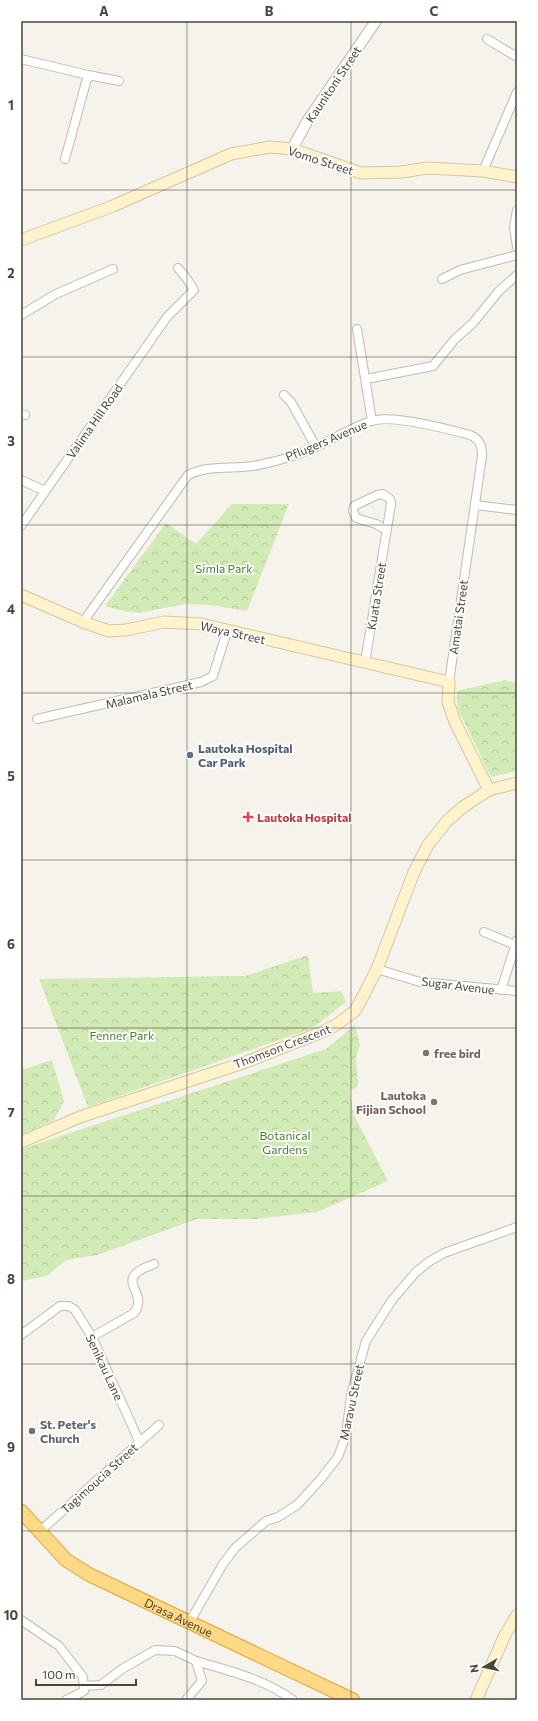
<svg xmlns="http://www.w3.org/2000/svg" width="538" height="1721" viewBox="0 0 538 1721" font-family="Commissioner,sans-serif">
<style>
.forest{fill:url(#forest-crowns)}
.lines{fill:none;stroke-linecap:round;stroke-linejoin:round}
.minor-casing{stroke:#c2bbae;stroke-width:10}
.tertiary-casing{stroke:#c2bbae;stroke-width:12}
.secondary-casing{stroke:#d6c79b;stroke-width:13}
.trunk-casing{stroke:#e0a43c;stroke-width:15}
.minor{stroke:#fff;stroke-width:8}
.tertiary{stroke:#fff;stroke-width:10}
.secondary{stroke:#fff3cd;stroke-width:11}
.trunk{stroke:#ffd985;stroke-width:13}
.grid{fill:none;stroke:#4b4439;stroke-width:1;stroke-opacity:0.55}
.service-dot{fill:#5c6f8a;stroke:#fff;stroke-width:1.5}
.health-dot{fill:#e0444e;stroke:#fff;stroke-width:1.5}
.education-dot{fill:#8d6e63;stroke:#fff;stroke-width:1.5}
.worship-dot{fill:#6b7280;stroke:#fff;stroke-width:1.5}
.labels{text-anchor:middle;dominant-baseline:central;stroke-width:3.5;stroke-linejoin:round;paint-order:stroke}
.street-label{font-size:12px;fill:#4b4439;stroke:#fff}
.park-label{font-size:12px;fill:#4a7f2a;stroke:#fff}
.service-label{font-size:12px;font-weight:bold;fill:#4e5e75;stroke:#fff;text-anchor:start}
.health-label{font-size:12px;font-weight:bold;fill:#be3a42;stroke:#fff;text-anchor:start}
.education-label{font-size:12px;font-weight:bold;fill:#785e54;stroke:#fff;text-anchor:start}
.worship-label{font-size:12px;font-weight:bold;fill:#5b616d;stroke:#fff;text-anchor:start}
.neatline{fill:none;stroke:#4b4439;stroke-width:1.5}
.grid-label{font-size:13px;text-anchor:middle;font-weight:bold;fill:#4b4439}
</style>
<defs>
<pattern id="forest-crowns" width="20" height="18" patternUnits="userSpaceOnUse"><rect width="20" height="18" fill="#d2eab5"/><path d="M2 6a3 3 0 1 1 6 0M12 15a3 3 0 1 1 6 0" fill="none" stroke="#b6ca9c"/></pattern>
</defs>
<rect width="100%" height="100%" fill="#f6f3ec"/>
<g class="forest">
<polygon points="232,504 289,504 247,611 211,605 185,604 139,613 128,612 105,606 166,523 196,544"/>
<polygon points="505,680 517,683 517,771 491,777 457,707 457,691"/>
<polygon points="308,955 313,993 341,991 346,1002 313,1028 88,1107 39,979 245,976"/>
<polygon points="355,1025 360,1045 356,1057 358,1086 350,1091 353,1113 388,1181 317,1212 256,1219 197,1219 97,1255 66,1260 47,1276 21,1281 21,1149 326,1049"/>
<polygon points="52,1060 64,1101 54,1120 21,1135 21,1070"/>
</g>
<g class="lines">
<g class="minor-casing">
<g id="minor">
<polyline points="487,39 517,57"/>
<polyline points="21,59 88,75 65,159"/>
<polyline points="88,75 119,81"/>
<polyline points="483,171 517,92"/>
<polyline points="517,210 514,227 517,247"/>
<polyline points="442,279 460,270 517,255"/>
<polyline points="21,315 56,294 113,269"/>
<polyline points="357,329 372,421"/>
<polyline points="366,379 433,366 455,339 472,324 499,291 517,275"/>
<polyline points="284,395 291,402 316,447"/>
<polyline points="21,414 25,415"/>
<polyline points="21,480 45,491"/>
<polyline points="475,505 517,510"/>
<polyline points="21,526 167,317 194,290 187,279 178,268"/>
<path d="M 83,622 L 188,475 C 213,463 238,471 263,464 C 282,460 301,454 318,446 C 335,438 353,427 371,421 C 392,414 448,429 470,435 C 480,439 482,446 482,456 L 449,682"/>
<polyline points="365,662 391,504 390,499 383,494 377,495 354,506 353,511 356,518 376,524 386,530"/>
<polyline points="37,719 201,682 213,676 227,631"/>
<polyline points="484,932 515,945"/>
<polyline points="377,969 420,982 517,991"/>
<polyline points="501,990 517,940"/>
<polyline points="21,1335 60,1306 69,1306 75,1310 92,1337 139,1441"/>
<path d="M 92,1337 L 134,1313 C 151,1291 109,1280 154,1264"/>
<polyline points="39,1532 159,1425"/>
<polyline points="21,1620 59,1646 83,1677 84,1691 66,1700"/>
<polyline points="189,1623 223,1564 235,1548 266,1521 278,1517 297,1505 320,1480 338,1457 346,1435 351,1395 366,1341 392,1300 416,1272 430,1261 444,1253 517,1227"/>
<path d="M 196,1661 C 230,1671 264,1679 293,1700"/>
<polyline points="84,1686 101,1685 122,1669 155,1650 175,1651 196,1661 202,1681 186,1700"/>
</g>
</g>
<g class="tertiary-casing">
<polyline id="tertiary" points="292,149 308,120 376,21"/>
</g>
<g class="secondary-casing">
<g id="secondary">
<polyline points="21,240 113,206 231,154 270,147 292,149 361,173 402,172 427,168 483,171 517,177"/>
<polyline points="21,595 83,622 109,631 126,630 164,622 201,624 449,682 448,702 455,722 489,790"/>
<polyline points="21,1142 80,1117 246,1062 322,1032 336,1025 355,1011 362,998 377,969 414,872 428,845 447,821 463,807 489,790 517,783"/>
<polyline points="476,1700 505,1635 517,1615"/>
</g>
</g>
<g class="trunk-casing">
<g id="trunk">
<path id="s1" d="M 21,1511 L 66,1560 L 90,1575 L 353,1700"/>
</g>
</g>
<use href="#minor" class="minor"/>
<use href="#tertiary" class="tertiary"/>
<use href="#secondary" class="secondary"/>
<use href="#trunk" class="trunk"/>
</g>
<path class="grid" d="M 187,21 L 187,1700M 351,21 L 351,1700M 21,190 L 517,190M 21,357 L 517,357M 21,525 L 517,525M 21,693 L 517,693M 21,860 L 517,860M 21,1028 L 517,1028M 21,1196 L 517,1196M 21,1364 L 517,1364M 21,1531 L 517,1531"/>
<circle class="service-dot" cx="190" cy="755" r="4"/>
<path class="health-dot" d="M246 811h4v4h4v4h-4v4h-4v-4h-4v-4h4z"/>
<g class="education-dot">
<circle cx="426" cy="1053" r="4"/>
<circle cx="434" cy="1102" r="4"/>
</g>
<circle class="worship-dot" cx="32" cy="1431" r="4"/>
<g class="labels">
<g class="street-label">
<text transform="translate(333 84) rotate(-56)">Kaunitoni Street</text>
<text transform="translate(321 160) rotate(18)">Vomo Street</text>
<text transform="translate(94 421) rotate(-55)">Valima Hill Road</text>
<text transform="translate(326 440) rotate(-23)">Pflugers Avenue</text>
<text transform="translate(376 596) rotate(-81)">Kuata Street</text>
<text transform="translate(458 617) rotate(-82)">Amatai Street</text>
<text transform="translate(233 632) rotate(13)">Waya Street</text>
<text transform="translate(149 694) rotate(-13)">Malamala Street</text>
<text transform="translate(458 985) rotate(7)">Sugar Avenue</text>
<text transform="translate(282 1046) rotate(-21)">Thomson Crescent</text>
<text transform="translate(105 1367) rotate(65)">Senikau Lane</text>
<text transform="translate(351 1402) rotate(-78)">Maravu Street</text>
<text transform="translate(99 1478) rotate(-42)">Tagimoucia Street</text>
<text stroke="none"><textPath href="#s1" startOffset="193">Drasa Avenue</textPath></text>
</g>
<g class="park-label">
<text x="224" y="568">Simla Park</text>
<text x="122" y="1035">Fenner Park</text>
<text x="285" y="1135">Botanical<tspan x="285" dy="14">Gardens</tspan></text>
</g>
<g class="service-label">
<text x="198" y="748">Lautoka Hospital<tspan x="198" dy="14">Car Park</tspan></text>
</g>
<g class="health-label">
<text x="257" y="817">Lautoka Hospital</text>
</g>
<g class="education-label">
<text x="434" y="1053">free bird</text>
<text x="426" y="1095" text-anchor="end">Lautoka<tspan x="426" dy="14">Fijian School</tspan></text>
</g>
<g class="worship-label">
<text x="40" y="1424">St. Peter's<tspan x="40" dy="14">Church</tspan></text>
</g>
</g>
<rect width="538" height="1721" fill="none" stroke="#ffffff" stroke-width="44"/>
<g transform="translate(484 1667) rotate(261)" stroke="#ffffff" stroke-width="3" paint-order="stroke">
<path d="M0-3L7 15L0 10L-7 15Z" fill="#4b4439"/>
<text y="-6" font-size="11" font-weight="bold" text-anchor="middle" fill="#4b4439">N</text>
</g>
<path d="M36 1679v6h100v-6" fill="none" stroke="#4b4439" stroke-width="2"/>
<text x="42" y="1679" font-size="12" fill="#4b4439" stroke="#ffffff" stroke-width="3" paint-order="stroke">100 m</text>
<rect x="22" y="22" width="494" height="1677" class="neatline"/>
<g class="grid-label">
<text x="104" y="16">A</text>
<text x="269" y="16">B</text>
<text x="434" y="16">C</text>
<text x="11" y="110">1</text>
<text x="11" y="278">2</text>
<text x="11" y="446">3</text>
<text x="11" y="614">4</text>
<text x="11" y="781">5</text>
<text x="11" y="949">6</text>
<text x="11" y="1117">7</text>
<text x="11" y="1284">8</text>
<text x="11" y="1452">9</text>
<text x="11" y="1620">10</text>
</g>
</svg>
